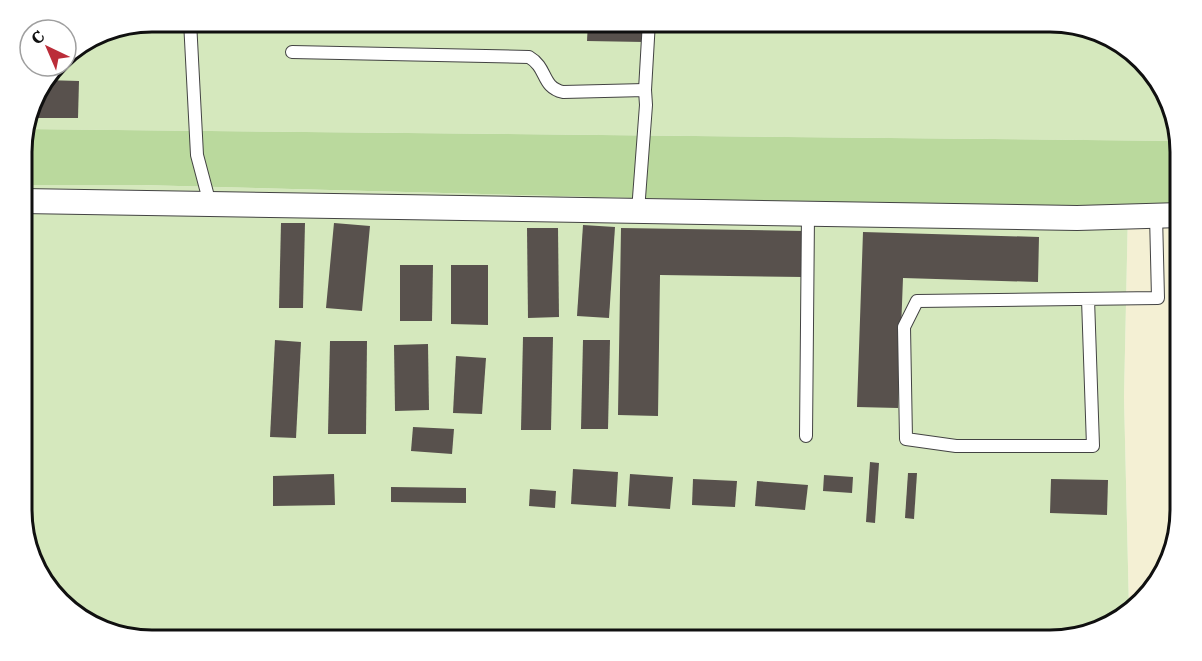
<svg xmlns="http://www.w3.org/2000/svg" width="1202" height="661" viewBox="0 0 1202 661" font-family="'Roboto Serif',serif">
<style>
.farmland{fill:#f4f0d4}
.green{fill:#d5e8bd}
.forest{fill:#bad99d}
.building{fill:#58514d}
.lines{fill:none;stroke-linecap:round;stroke-linejoin:round}
.lane-casing{stroke:#434343;stroke-width:14}
.street-casing{stroke:#434343;stroke-width:26}
.lane{stroke:#fff;stroke-width:12}
.street{stroke:#fff;stroke-width:24}
.rim{fill:none;stroke:#101010;stroke-width:3}
</style>
<rect width="100%" height="100%" fill="#fefcf3"/>
<polygon class="farmland" points="1181,208 1181,518 1164,575 1129,609 1124,397 1128,211"/>
<g class="green">
<polygon points="151,21 1051,21 1116,38 1159,79 1180,141 24,129 35,93 55,66 66,66 66,53 102,31"/>
<polygon points="22,185 140,185 1128,211 1124,397 1129,609 1116,622 1059,640 151,640 86,623 43,582 22,527"/>
</g>
<polygon class="forest" points="24,129 1180,141 1181,208 1128,211 140,185 22,185 22,134"/>
<g class="building">
<polygon points="222,21 269,21 269,27 222,26"/>
<polygon points="588,21 644,21 644,42 587,41"/>
<polygon points="45,80 79,81 78,118 38,118 38,89"/>
<polygon points="281,223 305,223 303,308 279,308"/>
<polygon points="334,223 370,226 362,311 326,308"/>
<polygon points="583,225 615,227 609,318 577,316"/>
<polygon points="527,228 558,228 559,317 528,318"/>
<polygon points="621,228 804,231 803,277 660,275 658,416 618,415"/>
<polygon points="863,232 1039,237 1038,282 903,278 898,408 857,407"/>
<polygon points="400,265 433,265 432,321 400,321"/>
<polygon points="451,265 488,265 488,325 451,324"/>
<polygon points="523,337 553,337 551,430 521,430"/>
<polygon points="275,340 301,342 296,438 270,437"/>
<polygon points="583,340 610,340 608,429 581,429"/>
<polygon points="330,341 367,341 366,434 328,434"/>
<polygon points="428,344 429,410 395,411 394,345"/>
<polygon points="456,356 486,358 482,414 453,413"/>
<polygon points="413,427 454,429 452,454 411,451"/>
<polygon points="870,462 879,463 875,523 866,522"/>
<polygon points="573,469 618,472 616,507 571,504"/>
<polygon points="908,473 917,473 914,519 905,518"/>
<polygon points="334,474 335,505 273,506 273,476"/>
<polygon points="630,474 673,477 670,509 628,506"/>
<polygon points="824,475 853,477 852,493 823,491"/>
<polygon points="693,479 737,481 735,507 692,505"/>
<polygon points="1051,479 1108,480 1107,515 1050,513"/>
<polygon points="757,481 808,485 805,510 755,506"/>
<polygon points="391,487 466,488 466,503 391,502"/>
<polygon points="530,489 556,491 555,508 529,506"/>
</g>
<g class="lines">
<g class="lane-casing">
<g id="lane">
<polyline points="190,21 197,155 210,204"/>
<path d="M 292,52 L 529,57 C 548,68 541,87 563,92 L 645,90 L 646,105 L 638,211"/>
<polyline points="645,90 649,21"/>
<polyline points="1088,299 1093,446 956,446 906,439 904,327 917,301 1158,298 1156,215"/>
<polyline points="806,436 808,214"/>
</g>
</g>
<g class="street-casing">
<polyline id="street" points="22,201 1077,218 1181,215"/>
</g>
<use href="#lane" class="lane"/>
<use href="#street" class="street"/>
</g>
<path d="M0 0H1202V661H0ZM152 32H1050A120 120 0 0 1 1170 152V510A120 120 0 0 1 1050 630H152A120 120 0 0 1 32 510V152A120 120 0 0 1 152 32Z" fill="#fff" fill-rule="evenodd"/>
<path class="rim" d="M152 32H1050A120 120 0 0 1 1170 152V510A120 120 0 0 1 1050 630H152A120 120 0 0 1 32 510V152A120 120 0 0 1 152 32Z"/>
<g transform="translate(48 48) rotate(316)"><circle r="28" fill="#ffffff" stroke="#9f9f9f" stroke-width="1.5"/>
<path d="M0-4.5L10 22L0 15L-10 22Z" fill="#bb2d39"/>
<text y="-9" font-size="16" font-weight="bold" text-anchor="middle" fill="#101010">С</text>
</g>
</svg>
